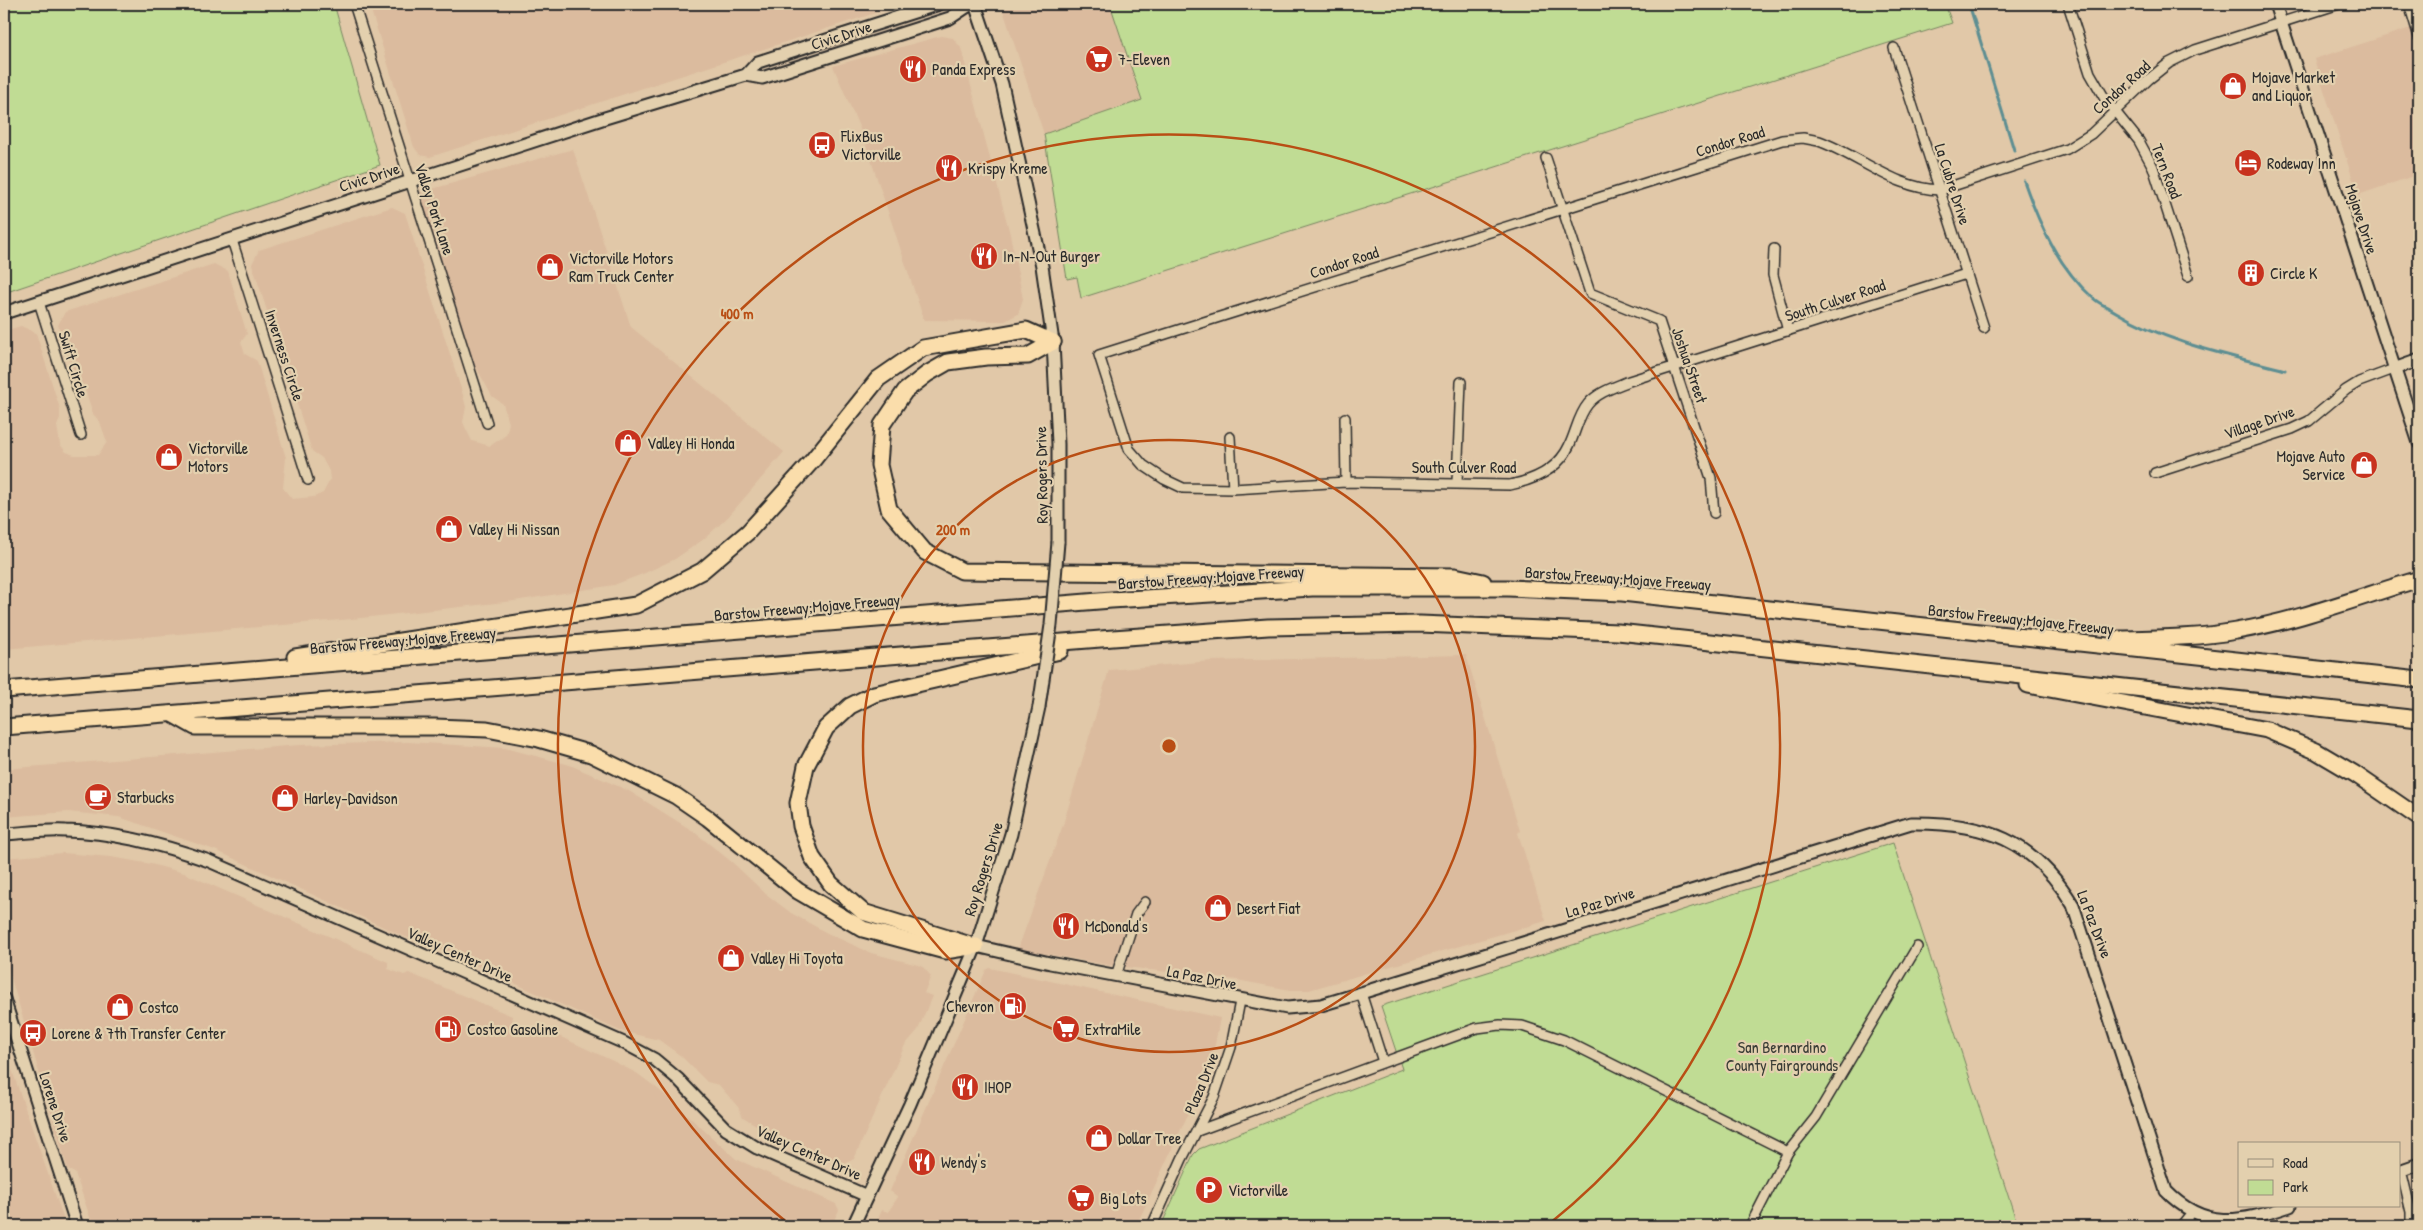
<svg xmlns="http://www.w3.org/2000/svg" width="2423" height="1230" viewBox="0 0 2423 1230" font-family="'Patrick Hand',sans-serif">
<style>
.built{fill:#dbbb9e}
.green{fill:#c0dc94;stroke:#768460}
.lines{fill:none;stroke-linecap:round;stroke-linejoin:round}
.stream{stroke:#5d8e92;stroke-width:3}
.street-casing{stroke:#2b2b2b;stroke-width:12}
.secondary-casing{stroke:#2b2b2b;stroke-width:15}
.highway-casing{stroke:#2b2b2b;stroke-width:19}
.street{stroke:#e3d0ae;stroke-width:9}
.secondary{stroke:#e3d0ae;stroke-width:11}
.highway{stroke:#faddab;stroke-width:15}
.secondary-bridge-casing{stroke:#2b2b2b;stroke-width:15;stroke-linecap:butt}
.secondary-bridge{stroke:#e3d0ae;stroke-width:11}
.ring{fill:none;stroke:#b94e14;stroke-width:2.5}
.labels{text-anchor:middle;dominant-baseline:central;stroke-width:4.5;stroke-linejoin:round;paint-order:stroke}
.street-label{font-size:16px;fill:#2b2b2b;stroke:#e3d0ae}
.poi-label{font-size:16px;fill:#2b2b2b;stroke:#e3d0ae;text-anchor:start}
.park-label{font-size:16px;fill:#3a3d36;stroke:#e3d0ae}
.centre{fill:#b94e14;stroke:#e3d0ae;stroke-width:2.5}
.ring-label{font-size:15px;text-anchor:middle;font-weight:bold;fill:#b94e14;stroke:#e3d0ae;stroke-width:4.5;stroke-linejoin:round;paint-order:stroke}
</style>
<rect width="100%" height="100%" fill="#e1c8a8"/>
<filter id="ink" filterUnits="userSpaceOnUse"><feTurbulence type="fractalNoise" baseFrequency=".02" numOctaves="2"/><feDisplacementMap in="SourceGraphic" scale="10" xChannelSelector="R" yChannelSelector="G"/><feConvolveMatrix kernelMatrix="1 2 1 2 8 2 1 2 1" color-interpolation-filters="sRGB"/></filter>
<g filter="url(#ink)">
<g class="built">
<polygon points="369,4 903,4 430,157 420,155 414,147"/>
<polygon points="1001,4 1110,4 1142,100 1044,134"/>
<polygon points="2411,28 2419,55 2419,174 2358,195 2314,59"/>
<polygon points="941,36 953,38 961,48 1010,234 1023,299 1018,314 1005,321 924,320 863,136 833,66"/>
<polygon points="573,149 631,327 784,452 728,517 704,539 675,559 645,573 614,585 514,601 352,619 4,649 4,331 21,326 36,333 60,409 60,418 57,426 60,444 66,452 74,455 98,455 107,442 100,422 93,414 86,392 78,386 58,325 65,312 214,264 228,271 247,334 241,342 245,354 257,361 286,458 283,488 292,499 314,497 323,493 330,480 329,471 322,458 312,451 252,264 259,250 392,207 405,213 463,395 466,407 463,422 465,427 472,441 490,446 506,435 509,423 503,404 492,396 471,358 418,193"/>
<polygon points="1466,655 1520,831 1518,833 1546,921 1309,990 1290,990 1237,980 1108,965 1018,949 1063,825 1109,670 1211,661"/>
<polygon points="408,742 505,748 570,765 629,791 693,831 733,863 766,894 791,913 827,933 871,953 922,966 931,976 924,993 932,996 918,1030 905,1045 854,1159 843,1164 761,1128 743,1117 738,1107 719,1085 707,1082 681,1056 659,1040 620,1031 448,953 403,936 215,850 119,817 68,812 4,817 4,769 299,745"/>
<polygon points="63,853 111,857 151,864 184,873 388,962 388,969 404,975 409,973 512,1016 514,1027 540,1036 550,1032 613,1061 638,1074 658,1089 736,1159 836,1204 839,1210 831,1226 93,1226 75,1173 68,1170 4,954 4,858"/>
<polygon points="990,968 1220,1018 1213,1055 1204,1080 1136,1226 875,1226 882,1210 888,1212 898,1197 890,1191 983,977 986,970"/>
<polygon points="4,1047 66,1226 4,1226"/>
</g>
<g class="green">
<polygon points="4,4 334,4 380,165 4,293"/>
<polygon points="1110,4 1945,4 1952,23 1081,298 1077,277 1067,279 1044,134 1142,100"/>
<polygon points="1893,843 2018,1226 1161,1226 1193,1155 1199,1149 1402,1069 1381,1006"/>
</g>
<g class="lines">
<g class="stream">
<polyline points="1969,4 2014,150"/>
<path d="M 2024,181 C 2039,224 2058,267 2093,298 C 2099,304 2108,307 2116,312 C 2167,343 2228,355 2285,370"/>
</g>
<g class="street-casing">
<g id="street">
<polyline points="354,4 487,423"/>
<polyline points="2068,4 2090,73 2105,99 2139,141 2153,167 2188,276"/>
<polyline points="2409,4 2419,37"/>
<polyline points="1894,48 1984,328"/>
<polyline points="1546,158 1590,293 1659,321 1711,478 1714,513"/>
<polyline points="232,240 308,480"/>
<polyline points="1774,249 1773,275 1788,331"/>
<path d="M 1966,274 L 1629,381 C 1615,387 1598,392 1588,404 C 1578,416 1576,432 1569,446 C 1558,470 1534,480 1510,485 L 1346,482 L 1233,489 L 1183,488 L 1164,479 L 1143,465 L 1129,449 L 1099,355 L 1782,140 L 1803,138 L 1819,141 C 1860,156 1895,189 1940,190 L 2067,149 L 2091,134 L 2149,79 L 2169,63 L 2195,50 L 2339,4"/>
<polyline points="39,302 81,435"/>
<polyline points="1345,418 1346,482"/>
<polyline points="1230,437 1233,489"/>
<polyline points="2155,473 2292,429 2309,421 2346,390 2359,382 2394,369"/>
<polyline points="1457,482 1461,382"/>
<polyline points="1116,976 1136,914 1145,902"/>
<polyline points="1361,993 1383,1062"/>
<polyline points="1197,1131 1477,1028 1500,1025 1522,1026 1564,1040 1788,1152"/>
<polyline points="2401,1170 2411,1212 2411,1226"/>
<polyline points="1152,1226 1182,1159 1214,1097 1231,1047 1240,1001"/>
<polyline points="1750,1226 1788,1152 1816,1117 1917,947"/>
<polyline points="2181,1226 2189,1216"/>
</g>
</g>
<g class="secondary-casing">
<g id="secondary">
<polyline points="975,4 1002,84 1042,266 1053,342 1058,444 1058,542"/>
<polyline points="2275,4 2419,443"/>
<polyline points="746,75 762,78 950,18 971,4"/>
<polyline points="4,313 605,118 746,75 758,62 939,4"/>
<polyline points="2394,369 2419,360"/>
<path d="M 4,834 C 24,833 45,830 66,831 C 114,832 164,845 209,861 L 624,1043 L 654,1059 L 678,1079 L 726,1129 L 757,1148 L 867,1196"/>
<path d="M 976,946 L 1050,963 L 1287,1008 L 1321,1005 L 1361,993 L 1911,823 C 1985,822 2034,840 2073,905 L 2166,1191 C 2204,1230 2239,1223 2290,1206"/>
<polyline points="4,999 77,1226"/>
<polyline points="2399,1171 2419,1164"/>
<polyline points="853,1226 910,1104 976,946 1011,834 1039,707"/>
</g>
</g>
<g class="highway-casing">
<g id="highway">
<polyline points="1053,342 1028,356 986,357 948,362 927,374 905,391 882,425 879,465 889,509 925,552 962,571 1455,576 1483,582"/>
<path d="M 2119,639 C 2158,638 2198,638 2236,631 C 2298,621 2359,597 2419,579"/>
<polyline points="295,657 636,605 702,571 748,532 813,460 878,379 923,348 1026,330 1053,342"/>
<polyline points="2028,685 2267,730 2316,751 2355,774 2419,818"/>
<polyline points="4,690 1111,600 1312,588 1508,588 1622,593 2419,680"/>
<polyline points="172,714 195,727 435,727 487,729 539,739 591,754 676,796 708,818 798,891 863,929 945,951 976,946"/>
<polyline points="4,727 1113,638 1268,627 1420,624 1618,632 2419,719"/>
<polyline points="967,944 863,912 831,884 812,857 801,826 798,803 806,766 826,728 850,706 874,694 1060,651"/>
</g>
</g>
<use href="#street" class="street"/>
<use href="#secondary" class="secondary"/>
<use href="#highway" class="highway"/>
<g class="secondary-bridge-casing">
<polyline id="secondary-bridge" points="1039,707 1051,625 1058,542"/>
</g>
<use href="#secondary-bridge" class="secondary-bridge"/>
</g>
</g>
<g class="ring">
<circle cx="1169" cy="746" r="306"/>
<path d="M789 1224A611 611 0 1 1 1549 1224"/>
</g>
<defs>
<g id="supermarket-disc" transform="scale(1.4375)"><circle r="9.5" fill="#c8321e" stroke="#e3d0ae"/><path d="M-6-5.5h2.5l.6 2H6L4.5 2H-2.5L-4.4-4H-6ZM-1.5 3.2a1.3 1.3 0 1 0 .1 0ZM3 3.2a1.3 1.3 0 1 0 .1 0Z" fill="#fff"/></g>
<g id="restaurant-disc" transform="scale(1.4375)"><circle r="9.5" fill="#c8321e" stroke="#e3d0ae"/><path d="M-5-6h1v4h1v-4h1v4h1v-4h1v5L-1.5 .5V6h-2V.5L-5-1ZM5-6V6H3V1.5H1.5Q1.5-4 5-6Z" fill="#fff"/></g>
<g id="shop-disc" transform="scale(1.4375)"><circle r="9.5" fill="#c8321e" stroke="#e3d0ae"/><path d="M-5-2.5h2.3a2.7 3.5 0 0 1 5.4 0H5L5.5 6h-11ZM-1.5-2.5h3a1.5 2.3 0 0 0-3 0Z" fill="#fff"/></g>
<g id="bus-disc" transform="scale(1.4375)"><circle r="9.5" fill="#c8321e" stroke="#e3d0ae"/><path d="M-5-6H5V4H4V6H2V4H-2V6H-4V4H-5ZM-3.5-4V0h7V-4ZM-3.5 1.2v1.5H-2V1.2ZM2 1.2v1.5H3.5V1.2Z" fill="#fff"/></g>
<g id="hotel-disc" transform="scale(1.4375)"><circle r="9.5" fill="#c8321e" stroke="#e3d0ae"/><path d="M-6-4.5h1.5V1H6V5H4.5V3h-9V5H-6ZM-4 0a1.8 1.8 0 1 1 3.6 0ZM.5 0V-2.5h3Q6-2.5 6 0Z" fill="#fff"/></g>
<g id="building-disc" transform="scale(1.4375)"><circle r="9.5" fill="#c8321e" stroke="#e3d0ae"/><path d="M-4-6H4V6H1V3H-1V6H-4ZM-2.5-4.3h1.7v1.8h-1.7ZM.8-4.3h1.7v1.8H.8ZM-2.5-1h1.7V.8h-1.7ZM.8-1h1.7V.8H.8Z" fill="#fff"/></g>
<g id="cafe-disc" transform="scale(1.4375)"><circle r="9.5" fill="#c8321e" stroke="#e3d0ae"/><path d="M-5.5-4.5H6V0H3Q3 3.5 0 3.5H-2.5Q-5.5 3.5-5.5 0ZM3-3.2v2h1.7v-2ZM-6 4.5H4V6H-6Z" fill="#fff"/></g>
<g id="fuel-disc" transform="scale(1.4375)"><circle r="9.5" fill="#c8321e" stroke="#e3d0ae"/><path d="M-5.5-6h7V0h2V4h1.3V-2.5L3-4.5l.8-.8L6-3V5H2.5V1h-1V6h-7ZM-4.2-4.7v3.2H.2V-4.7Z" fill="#fff"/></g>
<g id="parking-disc" transform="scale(1.4375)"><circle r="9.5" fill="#c8321e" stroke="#e3d0ae"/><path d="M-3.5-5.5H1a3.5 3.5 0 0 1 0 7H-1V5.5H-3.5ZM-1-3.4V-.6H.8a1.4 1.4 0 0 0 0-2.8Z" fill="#fff"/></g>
</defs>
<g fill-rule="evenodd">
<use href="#supermarket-disc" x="1099" y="59"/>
<use href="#restaurant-disc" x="913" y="69"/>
<use href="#shop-disc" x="2233" y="86"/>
<use href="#bus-disc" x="822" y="145"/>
<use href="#hotel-disc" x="2248" y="163"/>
<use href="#restaurant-disc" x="949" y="168"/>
<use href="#restaurant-disc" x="984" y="256"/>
<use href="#shop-disc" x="550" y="267"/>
<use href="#building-disc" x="2251" y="273"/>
<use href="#shop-disc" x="628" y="443"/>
<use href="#shop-disc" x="169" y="457"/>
<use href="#shop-disc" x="2364" y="465"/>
<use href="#shop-disc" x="449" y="529"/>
<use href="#cafe-disc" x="98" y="797"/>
<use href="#shop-disc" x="285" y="798"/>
<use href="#shop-disc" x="1218" y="908"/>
<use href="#restaurant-disc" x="1066" y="926"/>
<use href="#shop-disc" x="731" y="958"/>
<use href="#fuel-disc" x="1013" y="1006"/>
<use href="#shop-disc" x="120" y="1007"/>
<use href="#fuel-disc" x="448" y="1029"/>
<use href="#supermarket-disc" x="1066" y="1029"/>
<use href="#bus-disc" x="33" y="1033"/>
<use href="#restaurant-disc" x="965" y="1087"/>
<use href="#shop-disc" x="1099" y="1138"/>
<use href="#restaurant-disc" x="922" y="1162"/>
<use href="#parking-disc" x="1209" y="1190"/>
<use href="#supermarket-disc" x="1081" y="1198"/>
</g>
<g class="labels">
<g class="street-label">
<text transform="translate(841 35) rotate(-18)">Civic Drive</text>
<text transform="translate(2121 87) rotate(-42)">Condor Road</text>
<text transform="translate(1730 141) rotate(-17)">Condor Road</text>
<text transform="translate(2167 171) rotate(69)">Tern Road</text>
<text transform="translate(369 177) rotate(-18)">Civic Drive</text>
<text transform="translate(1953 184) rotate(72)">La Cubre Drive</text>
<text transform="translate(435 209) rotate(72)">Valley Park Lane</text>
<text transform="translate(2362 219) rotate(72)">Mojave Drive</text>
<text transform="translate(1344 262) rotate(-18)">Condor Road</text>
<text transform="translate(1835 300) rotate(-18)">South Culver Road</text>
<text transform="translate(285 355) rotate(72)">Inverness Circle</text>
<text transform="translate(74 364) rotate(73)">Swift Circle</text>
<text transform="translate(1690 365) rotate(71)">Joshua Street</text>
<text transform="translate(2259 422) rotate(-19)">Village Drive</text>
<text x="1464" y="467">South Culver Road</text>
<text transform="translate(1041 475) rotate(-91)">Roy Rogers Drive</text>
<text transform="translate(1211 577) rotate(-4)">Barstow Freeway;Mojave Freeway</text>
<text transform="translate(1618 578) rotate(4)">Barstow Freeway;Mojave Freeway</text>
<text transform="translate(807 607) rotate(-5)">Barstow Freeway;Mojave Freeway</text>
<text transform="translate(2021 619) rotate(6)">Barstow Freeway;Mojave Freeway</text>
<text transform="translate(403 640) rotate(-5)">Barstow Freeway;Mojave Freeway</text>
<text transform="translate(983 869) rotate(-73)">Roy Rogers Drive</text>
<text transform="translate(1600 902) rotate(-17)">La Paz Drive</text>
<text transform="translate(2095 924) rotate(69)">La Paz Drive</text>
<text transform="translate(460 954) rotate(24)">Valley Center Drive</text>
<text transform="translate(1202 977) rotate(11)">La Paz Drive</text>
<text transform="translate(1201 1083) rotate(-68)">Plaza Drive</text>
<text transform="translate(56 1107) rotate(72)">Lorene Drive</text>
<text transform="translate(809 1152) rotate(24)">Valley Center Drive</text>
</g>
<g class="poi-label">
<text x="1118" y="59">7-Eleven</text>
<text x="932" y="69">Panda Express</text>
<text x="2252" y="77">Mojave Market<tspan x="2252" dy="18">and Liquor</tspan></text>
<text x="841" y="136">FlixBus<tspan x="841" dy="18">Victorville</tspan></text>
<text x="2267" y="163">Rodeway Inn</text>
<text x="968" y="168">Krispy Kreme</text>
<text x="1003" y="256">In-N-Out Burger</text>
<text x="569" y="258">Victorville Motors<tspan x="569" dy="18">Ram Truck Center</tspan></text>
<text x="2270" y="273">Circle K</text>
<text x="647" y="443">Valley Hi Honda</text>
<text x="188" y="448">Victorville<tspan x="188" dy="18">Motors</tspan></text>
<text x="2345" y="456" text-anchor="end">Mojave Auto<tspan x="2345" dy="18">Service</tspan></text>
<text x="468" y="529">Valley Hi Nissan</text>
<text x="117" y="797">Starbucks</text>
<text x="304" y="798">Harley-Davidson</text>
<text x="1237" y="908">Desert Fiat</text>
<text x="1085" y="926">McDonald's</text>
<text x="750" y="958">Valley Hi Toyota</text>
<text x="994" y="1006" text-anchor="end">Chevron</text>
<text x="139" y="1007">Costco</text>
<text x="467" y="1029">Costco Gasoline</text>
<text x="1085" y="1029">ExtraMile</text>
<text x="52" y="1033">Lorene &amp; 7th Transfer Center</text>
<text x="984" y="1087">IHOP</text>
<text x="1118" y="1138">Dollar Tree</text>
<text x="941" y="1162">Wendy's</text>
<text x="1228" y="1190">Victorville</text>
<text x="1100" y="1198">Big Lots</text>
</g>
<g class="park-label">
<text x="1782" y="1047">San Bernardino<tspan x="1782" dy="18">County Fairgrounds</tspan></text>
</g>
</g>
<circle cx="1169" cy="746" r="8" class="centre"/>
<g class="ring-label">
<text x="737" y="319">400 m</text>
<text x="953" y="535">200 m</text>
</g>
<rect width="2423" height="1230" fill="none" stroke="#e3d0ae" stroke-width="20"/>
<rect x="10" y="10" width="2403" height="1210" fill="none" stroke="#2b2b2b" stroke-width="2" filter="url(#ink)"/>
<rect x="2238" y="1142" width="162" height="65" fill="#e3d0ae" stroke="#998e7a"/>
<rect x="2248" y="1159" width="25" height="8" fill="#e3d0ae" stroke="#998e7a"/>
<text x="2283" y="1168" font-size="15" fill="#2b2b2b">Road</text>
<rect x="2248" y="1180" width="25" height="15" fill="#c0dc94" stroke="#998e7a"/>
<text x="2283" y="1192" font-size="15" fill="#2b2b2b">Park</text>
</svg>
